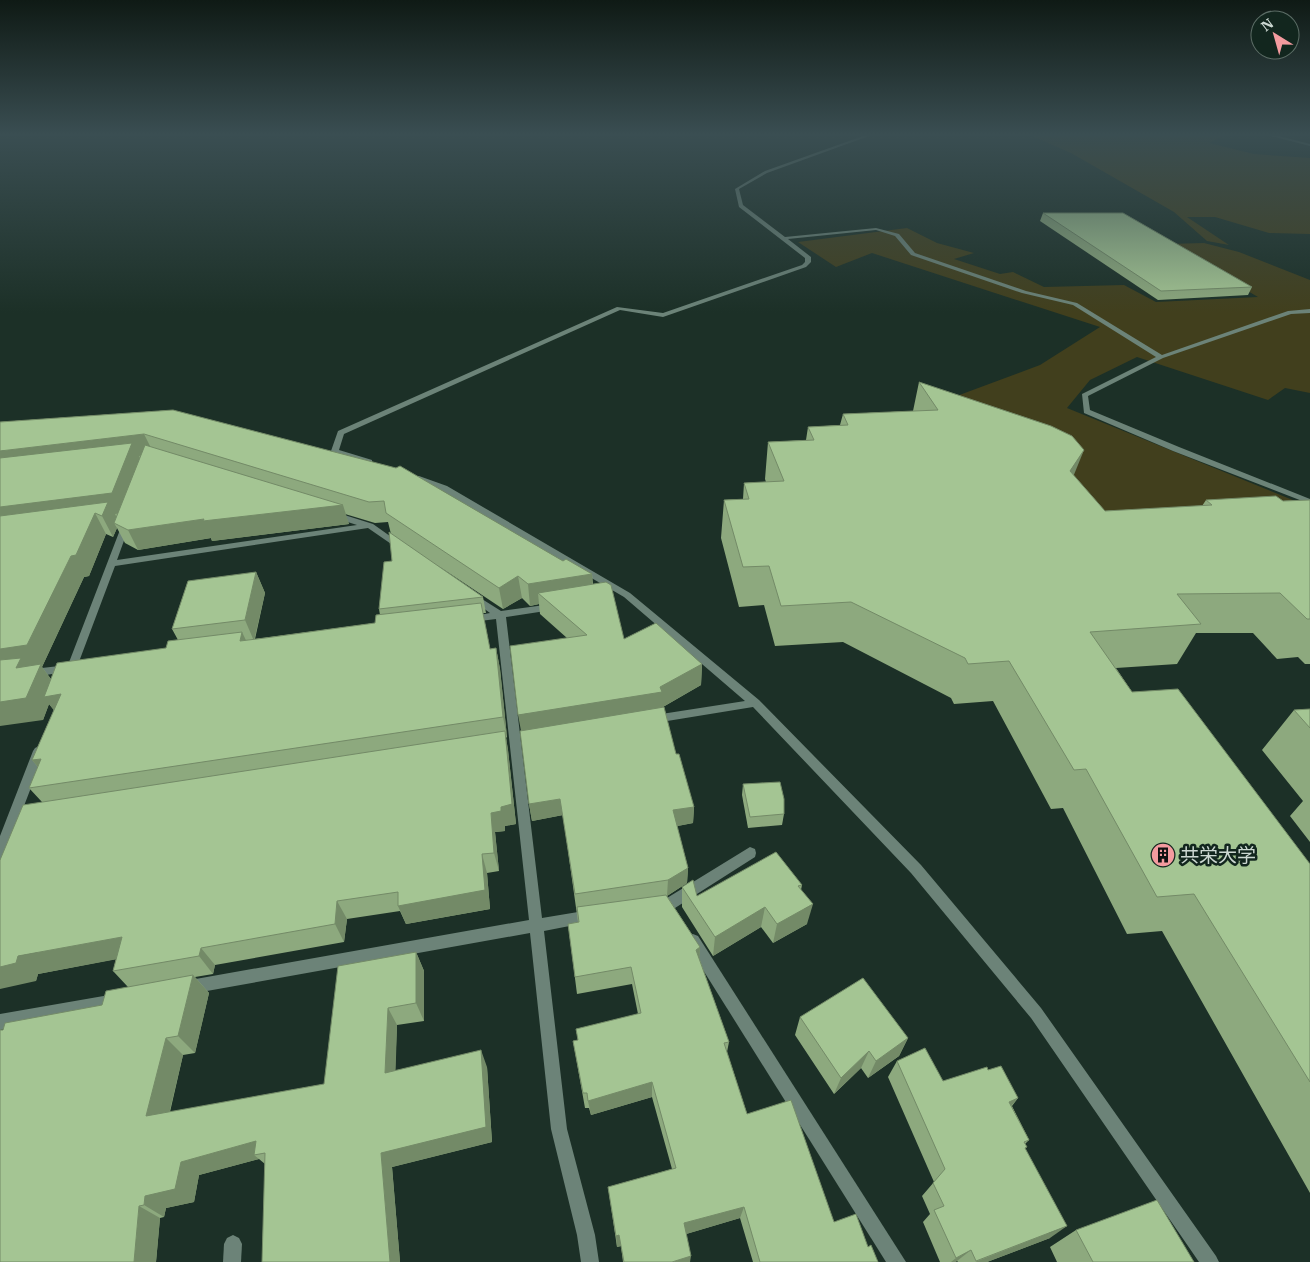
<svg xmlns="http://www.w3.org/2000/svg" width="1310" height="1262" viewBox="0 0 1310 1262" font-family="'IBM Plex Serif','Noto Sans JP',serif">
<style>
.green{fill:#413f1d}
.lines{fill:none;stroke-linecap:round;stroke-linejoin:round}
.street{fill:#6c8378;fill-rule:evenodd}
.wall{fill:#8da97e;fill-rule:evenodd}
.shaded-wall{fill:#738a67}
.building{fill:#a4c593;stroke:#738a67}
.labels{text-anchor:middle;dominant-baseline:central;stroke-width:5;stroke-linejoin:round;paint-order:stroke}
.near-poi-label{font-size:19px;fill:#ccd8d2;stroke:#12261e;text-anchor:start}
</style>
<rect width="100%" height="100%" fill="#1c3027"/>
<g class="green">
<polygon points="1032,136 1223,136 1209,143 1254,154 1310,158 1310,234 1269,233 1215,217 1187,217 1229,245 1207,241 1174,212 1071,153"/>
<polygon points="907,228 937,243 974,253 954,259 1000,274 1013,272 1044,287 1124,285 1156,302 1258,297 1167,244 1204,243 1239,252 1310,280 1310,393 1285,388 1268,400 1137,357 1090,380 1067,408 1310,507 1114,541 927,407 1040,365 1100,327 872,253 836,267 798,242"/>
</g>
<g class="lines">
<g class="street">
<polygon points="863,136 869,136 767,173 739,189 743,205 785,237 876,228 899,234 915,253 1026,291 1077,303 1162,355 1288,311 1310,309 1310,313 1291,314 1163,358 1088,396 1090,410 1179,447 1310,499 1310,504 1173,451 1084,413 1082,394 1156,357 1073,305 1022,293 911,255 895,236 876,230 788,239 811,257 811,262 806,267 663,317 620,310 344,434 339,450 372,460 372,464 366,464 331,451 338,431 617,307 663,313 802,265 805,262 805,258 739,207 735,189 765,171"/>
<polygon points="1271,136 1279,136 1310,144 1310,146"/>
<polygon points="413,476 419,476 447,486 630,593 759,700 921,865 1041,1008 1216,1256 1219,1262 1199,1262 1031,1018 911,873 753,707 655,723 651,722 649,719 651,716 655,715 745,701 624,597 441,490 413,480"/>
<polygon points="335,512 373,524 404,546 403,548 397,548 368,528 115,566 74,675 66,675 65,672 33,677 29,676 28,673 29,670 33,669 68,665 123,522 126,521 130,524 117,560 357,525 332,517 332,513"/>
<polygon points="474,594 501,611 552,604 557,607 552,610 506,617 542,918 590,910 595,911 597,916 595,921 590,922 544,931 567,1129 595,1235 599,1262 581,1262 577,1235 551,1129 530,933 190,994 185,992 183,987 185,982 190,980 529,920 496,619 472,622 469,621 467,619 469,617 490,613 471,599 469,597"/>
<polygon points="39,746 43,748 45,751 6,853 5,857 0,859 0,836 33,751 35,748"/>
<polygon points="750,847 755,849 756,853 755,857 675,908 658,912 653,910 651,906 653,902 667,898"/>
<polygon points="693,934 698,936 906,1262 886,1262 688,946 686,941 688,936"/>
<polygon points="115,994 120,996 122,1001 120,1006 115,1008 0,1030 0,1014"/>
<polygon points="233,1235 239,1238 242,1244 241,1262 223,1262 224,1244 227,1238"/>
</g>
</g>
<g class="wall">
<polygon points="1043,213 1252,287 1248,295 1158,300 1040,221"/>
<polygon points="919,382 1074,476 1105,511 1202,506 1206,500 1283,501 1310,500 1310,664 1305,664 1298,657 1277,659 1253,633 1196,633 1177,664 1116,668 1132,692 1310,864 1310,1193 1162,931 1127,934 1063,808 1051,809 993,701 954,704 951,698 843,642 775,646 764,605 739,607 721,538 724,500 743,499 744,483 766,482 765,479 768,442 806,440 808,427 840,425 843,414 913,411"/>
<path d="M 173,410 L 563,561 L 592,574 L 593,584 L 624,639 L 702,664 L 701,685 L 663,707 L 676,754 L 694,807 L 693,823 L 677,826 L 688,868 L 687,883 L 667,896 L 700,947 L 699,958 L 729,1042 L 727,1052 L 747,1114 L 834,1222 L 868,1247 L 878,1262 L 753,1262 L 740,1218 L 686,1234 L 690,1262 L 623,1262 L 621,1246 L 617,1247 L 608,1187 L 672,1169 L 652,1097 L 591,1115 L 589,1108 L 585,1108 L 573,1041 L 578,1040 L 576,1029 L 638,1014 L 632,984 L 577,994 L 568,924 L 578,922 L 563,815 L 532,821 L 529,804 L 521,731 L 567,638 L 540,614 L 539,604 L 530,606 L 522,598 L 503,609 L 437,565 L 483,597 L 486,613 L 483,613 L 490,649 L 496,648 L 500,669 L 507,737 L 506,738 L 508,750 L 516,824 L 505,826 L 505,831 L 495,832 L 499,871 L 487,873 L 490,909 L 406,924 L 400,911 L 347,919 L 344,942 L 215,965 L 213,974 L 195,977 L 209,993 L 195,1053 L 183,1055 L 170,1112 L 324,1084 L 416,952 L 424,971 L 424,1021 L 397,1025 L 395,1070 L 487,1067 L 492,1142 L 392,1167 L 400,1262 L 262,1262 L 265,1164 L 259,1159 L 199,1175 L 194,1202 L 166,1208 L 164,1217 L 160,1218 L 156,1262 L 0,1262 L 102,1005 L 128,987 L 113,971 L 116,959 L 38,974 L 36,981 L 42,802 L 29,788 L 38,767 L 32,760 L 54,710 L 49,704 L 43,720 L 0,422 ZM 345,514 L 375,523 L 388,522 L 391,534 L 392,561 L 379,609 L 380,615 L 375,623 L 255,639 L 265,593 L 256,572 L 172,629 L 178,640 L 166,648 L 51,679 L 42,667 L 84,577 L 89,576 L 106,534 L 113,537 L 117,528 L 125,543 L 138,550 L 211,538 L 212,541 L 349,524 Z"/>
<polygon points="1310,709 1310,842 1290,816 1303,801 1262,750 1294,710"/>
<polygon points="743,784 784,814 782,825 748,828 742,795"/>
<polygon points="802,885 801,890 807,924 773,943 761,927 713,956 682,907 682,887 697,896"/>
<polygon points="800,1017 908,1038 899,1056 868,1078 861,1068 834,1094 795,1035"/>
<polygon points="897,1061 943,1081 988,1070 1018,1098 1012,1106 1029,1140 1025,1144 1025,1149 1050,1238 987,1262 958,1262 957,1261 955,1262 940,1262 923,1222 930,1214 922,1196 934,1182 888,1077"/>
<polygon points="1076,1230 1194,1262 1057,1262 1050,1247"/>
</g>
<g class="shaded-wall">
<polygon points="144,434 154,454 139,456 142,463 123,513 115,514 119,522 114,523 117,528 113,537 102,516 95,513 106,534 89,576 84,577 42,667 56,686 61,694 59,717 49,704 43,720 0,726 0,451"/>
<polygon points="1084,450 1069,487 1070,471"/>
<polygon points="343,505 349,524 212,541 211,538 138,550 128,530 204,519"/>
<polygon points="256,572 265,593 254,641 245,620"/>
<polygon points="592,574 593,595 538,593 539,604 530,606 528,584"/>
<polygon points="518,576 522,598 503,609 499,588"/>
<polygon points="242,632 252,653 240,641"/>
<polygon points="496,648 500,669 507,737 503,717"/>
<polygon points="702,664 701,685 661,708 522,736 518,715 660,687"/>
<polygon points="505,731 508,750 516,824 505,826 505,831 495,832 499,871 494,853 491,813 501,807"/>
<polygon points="41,759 50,781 32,760"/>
<polygon points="560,799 563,815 532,821 529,804"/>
<polygon points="694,807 693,823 673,827 673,810"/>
<polygon points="482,854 487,873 490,909 406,924 398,906"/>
<polygon points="688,868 687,883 667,896 668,880"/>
<polygon points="337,901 347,919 344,942 335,924"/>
<polygon points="813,904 807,924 773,943 777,924"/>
<polygon points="765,907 761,927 713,956 715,937"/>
<polygon points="122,937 139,955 38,974 36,981 0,989 0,967 18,956"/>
<polygon points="700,947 699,965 696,950"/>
<polygon points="201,948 215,965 213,974 199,956"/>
<polygon points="416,952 424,971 424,1021 416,1003"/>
<polygon points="193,975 209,993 195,1053 178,1036"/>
<polygon points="388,1008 397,1025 395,1089 385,1073"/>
<polygon points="166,1038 183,1055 165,1131 146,1116"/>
<polygon points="908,1038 899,1056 868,1078 876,1061"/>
<polygon points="481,1050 487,1067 492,1142 392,1167 400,1262 390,1262 381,1153"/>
<polygon points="869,1051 861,1068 834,1094 841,1078"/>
<polygon points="652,1082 652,1097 591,1115 588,1101"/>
<polygon points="1018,1098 1005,1113 1009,1102"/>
<polygon points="256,1141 265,1153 254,1155 259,1159 199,1175 194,1202 166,1208 164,1217 144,1205 145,1196 181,1162"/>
<polygon points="139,1206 160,1218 156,1262 134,1262"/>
<polygon points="744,1207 740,1218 683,1235 684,1223"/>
<polygon points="1067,1226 1050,1238 987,1262 975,1262"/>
<polygon points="619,1235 621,1246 617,1247 616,1236"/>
<polygon points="971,1250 957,1261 955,1262 951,1262 956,1258"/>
<polygon points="691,1256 690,1262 672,1262"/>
</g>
<g class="building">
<polygon points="1043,213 1123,213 1252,287 1161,291"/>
<polygon points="919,382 1051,426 1072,436 1084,450 1070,471 1105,511 1212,505 1206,500 1276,496 1283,501 1310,500 1310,619 1307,619 1280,593 1177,594 1201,624 1090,632 1132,692 1178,689 1310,864 1310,1082 1194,894 1157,897 1086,769 1074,770 1009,661 968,664 965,658 851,602 781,606 769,566 743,567 724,500 749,499 744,483 784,481 768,442 814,440 808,427 848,425 843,414 938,410"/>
<polygon points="173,410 396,468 400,466 563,561 566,559 592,574 528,584 518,576 499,588 386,513 384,501 369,502 144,434 0,451 0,422"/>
<polygon points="132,443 112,493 0,507 0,458"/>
<polygon points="145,445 343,505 203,521 204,519 128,530 114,523"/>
<polygon points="108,502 102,516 95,513 76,555 71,556 27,645 0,649 0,516"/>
<polygon points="389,532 483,597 379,609 384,562 392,561"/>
<polygon points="256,572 245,620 172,629 188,581"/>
<polygon points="606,582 611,585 624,639 656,623 702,664 660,687 662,692 518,715 510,646 587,635 538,593"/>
<polygon points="481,603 490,649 496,648 503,717 29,788 41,759 32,760 61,694 44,697 57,663 166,648 168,641 242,632 240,641 265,638 375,623 376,615"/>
<polygon points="21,658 16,668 41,664 26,698 0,702 0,660"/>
<polygon points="664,707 676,754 679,754 694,807 673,810 688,868 668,880 575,894 560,799 529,804 520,731"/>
<polygon points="1310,709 1310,728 1294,710"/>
<polygon points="505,731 512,804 501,807 501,811 491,813 494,853 482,854 485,890 398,906 398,892 337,901 335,924 201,948 199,956 113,971 122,937 18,956 16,963 0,967 0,860 23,805"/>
<polygon points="780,782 784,799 784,814 750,817 743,784"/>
<polygon points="776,852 802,885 798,886 813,904 777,924 765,907 715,937 682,887 693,880 697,896"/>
<polygon points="666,895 700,947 696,950 729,1042 724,1043 747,1114 791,1100 834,1222 856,1214 868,1247 871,1245 878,1262 760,1262 744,1207 684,1223 691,1256 672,1262 624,1262 619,1235 616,1236 608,1187 676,1168 652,1082 588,1101 587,1093 583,1093 573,1041 578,1040 576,1029 641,1013 631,967 575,977 568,924 579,922 577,907"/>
<polygon points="416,952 416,1003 388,1008 385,1073 481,1050 486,1127 381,1153 390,1262 262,1262 265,1153 254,1155 256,1141 181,1162 175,1189 145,1196 144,1205 139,1206 134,1262 0,1262 0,1030 3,1030 5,1023 102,1005 106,991 193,975 178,1036 166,1038 146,1116 324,1084 338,966"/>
<polygon points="863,978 908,1038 876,1061 869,1051 841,1078 800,1017"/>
<polygon points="925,1048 943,1081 987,1067 988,1070 1001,1066 1018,1098 1009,1102 1029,1140 1024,1142 1027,1147 1025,1148 1067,1226 976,1261 971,1250 956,1258 934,1210 944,1206 933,1183 945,1169 897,1061"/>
<polygon points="1157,1200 1194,1262 1093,1262 1076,1230"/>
</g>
<linearGradient id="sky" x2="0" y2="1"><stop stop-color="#0f1a15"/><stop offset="0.43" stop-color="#3a4e52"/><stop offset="1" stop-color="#3a4e52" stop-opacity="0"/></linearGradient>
<rect width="1310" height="313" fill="url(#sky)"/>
<defs>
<g id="building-disc" transform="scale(1.25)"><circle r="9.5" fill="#f49b9f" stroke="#12261e"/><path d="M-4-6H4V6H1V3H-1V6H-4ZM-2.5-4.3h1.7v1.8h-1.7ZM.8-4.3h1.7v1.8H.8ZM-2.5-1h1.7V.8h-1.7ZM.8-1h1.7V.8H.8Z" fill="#111"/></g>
</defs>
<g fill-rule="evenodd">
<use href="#building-disc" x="1163" y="855"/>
</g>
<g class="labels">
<g class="near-poi-label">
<text x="1180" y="855">共栄大学</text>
</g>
</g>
<g transform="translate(1275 35) rotate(323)"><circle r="24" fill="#12261e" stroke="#5c6d66"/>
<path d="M0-4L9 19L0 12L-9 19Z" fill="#f49b9f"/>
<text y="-8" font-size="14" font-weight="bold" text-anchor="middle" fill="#ccd8d2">N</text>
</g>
</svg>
